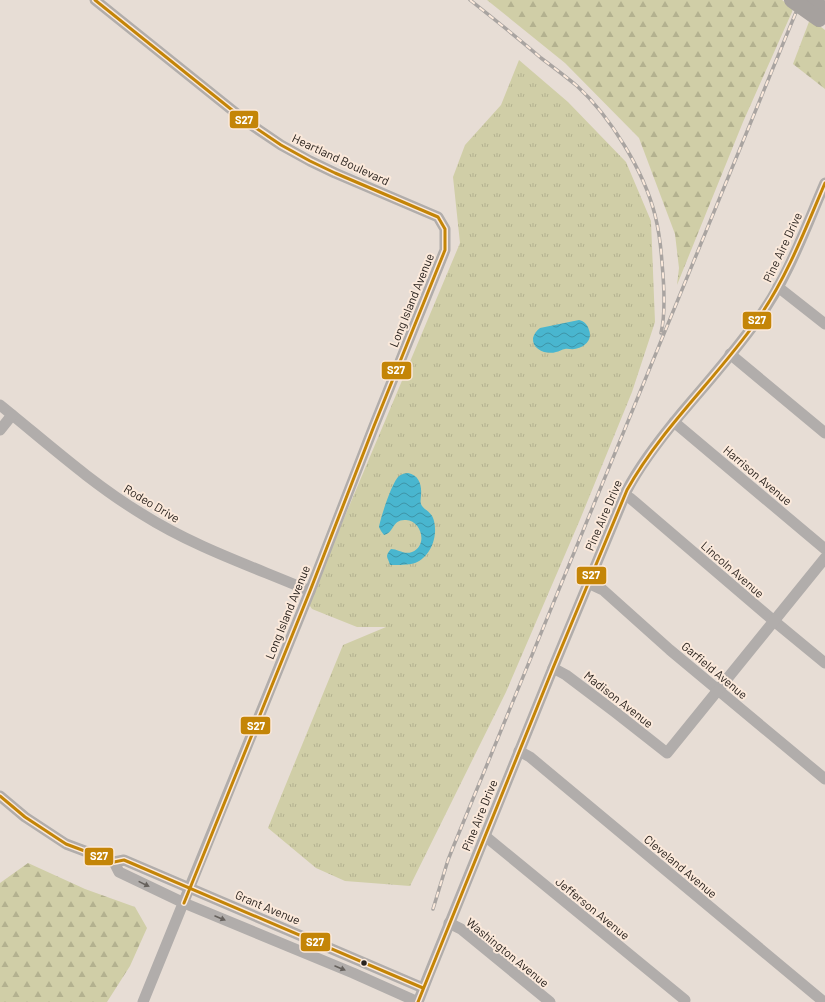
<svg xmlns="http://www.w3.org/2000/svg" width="825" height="1002" viewBox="0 0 825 1002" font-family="Barlow,sans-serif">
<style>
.grass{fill:url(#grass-tufts)}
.forest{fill:url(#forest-firs)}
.water{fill:url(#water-waves)}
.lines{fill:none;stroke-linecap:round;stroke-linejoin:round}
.minor{stroke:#b1adab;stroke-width:11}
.highway{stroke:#a6a19e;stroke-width:16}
.rail-casing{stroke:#a9a4a1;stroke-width:3.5}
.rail{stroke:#fbe9db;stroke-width:2;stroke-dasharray:6;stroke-linecap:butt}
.highway-bridge{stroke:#a6a19e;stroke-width:16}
.bus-1-casing{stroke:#fbe9db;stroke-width:6}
.bus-1{stroke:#c48507;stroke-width:3}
.oneway{fill:#66615d}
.bus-dot{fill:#29221d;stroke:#fbe9db;stroke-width:1.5}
.labels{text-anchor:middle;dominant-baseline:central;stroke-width:4;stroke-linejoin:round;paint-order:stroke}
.street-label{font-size:12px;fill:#29221d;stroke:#fbe9db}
.line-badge{stroke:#fbe9db;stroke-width:1.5}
.badge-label{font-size:11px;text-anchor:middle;font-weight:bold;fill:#fff}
</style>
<defs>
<pattern id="grass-tufts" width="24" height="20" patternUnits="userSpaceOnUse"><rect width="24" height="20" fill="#d0cea7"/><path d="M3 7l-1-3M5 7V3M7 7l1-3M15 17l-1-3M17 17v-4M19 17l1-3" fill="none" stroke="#b3b18f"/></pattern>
<pattern id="forest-firs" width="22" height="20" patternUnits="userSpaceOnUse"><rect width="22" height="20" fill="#d0cea7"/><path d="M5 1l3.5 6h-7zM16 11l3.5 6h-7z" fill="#b3b18f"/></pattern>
<pattern id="water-waves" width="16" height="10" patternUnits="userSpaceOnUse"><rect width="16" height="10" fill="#49b6cf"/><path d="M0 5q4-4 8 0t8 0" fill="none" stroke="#3d94a7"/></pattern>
</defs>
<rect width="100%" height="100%" fill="#e7ddd5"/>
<polygon class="grass" points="519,60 568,102 626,162 651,221 655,322 632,392 579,522 506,692 410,886 345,881 316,868 268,828 343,645 386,627 357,627 312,609 310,606 310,599 460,243 453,177 465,145 501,105"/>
<g class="forest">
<polygon points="487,0 782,0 793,8 792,12 743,122 677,285 679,268 675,234 639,138 565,63"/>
<polygon points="810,19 825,30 825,89 793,64"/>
<polygon points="28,863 85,889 135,907 147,928 130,966 107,1002 0,1002 0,883"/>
</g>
<g class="water">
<path d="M 579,320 C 584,321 588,325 589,330 C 593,340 584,348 574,349 C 571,350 568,348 565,349 C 562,349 559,352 556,352 C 547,355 532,350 533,338 C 534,334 536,331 540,328 Z"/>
<path d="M 408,473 C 419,475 422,485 421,495 C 421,498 420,501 421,504 C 423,510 432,511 434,521 C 438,536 431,557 415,563 C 408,565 398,565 390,565 C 388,557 384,557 391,549 C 398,549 404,555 412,552 C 428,546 422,521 406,520 C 392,519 394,533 384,535 L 381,531 L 379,527 C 381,516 392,482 399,476 C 402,474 405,473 408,473 Z"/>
</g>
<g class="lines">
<g class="minor">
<polyline points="95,0 247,122 281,145 310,161 335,173 438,217 445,229 445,250 374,426 310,591 143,1002"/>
<polyline points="778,287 825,324"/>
<polyline points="730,354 825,433"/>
<path d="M 0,405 C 46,442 91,483 142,514 C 194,547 254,567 310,591"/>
<polyline points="674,422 825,549"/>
<polyline points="0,430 12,415"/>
<polyline points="624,496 630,498 636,503 774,621 825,663"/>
<polyline points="588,583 603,590 670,650 825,779"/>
<polyline points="553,668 566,675 615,712 667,753 825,558"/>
<polyline points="519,751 530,757 824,1002"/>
<polyline points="0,796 25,817 66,844 114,862 124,860 423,988"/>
<polyline points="485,836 685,1000"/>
<polyline points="114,862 119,872 184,903 353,973 418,1002"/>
<polyline points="449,923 461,929 550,1002"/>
<path d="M 418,1002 L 429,974 L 553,668 L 627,490 C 641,463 660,439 679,416 C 706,384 734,353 758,319 C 788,278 805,229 825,183"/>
</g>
<polyline class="highway" points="810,0 825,10"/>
<g class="rail-casing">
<g id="rail">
<path d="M 470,0 C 494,19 518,38 541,58 C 553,67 565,76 577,86 C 610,116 644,171 655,215 C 659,231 661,247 662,263 C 664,284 666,312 661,333"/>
<polyline points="433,909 448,860 454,845 801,0"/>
</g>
</g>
<use href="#rail" class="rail"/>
<polyline class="highway-bridge" points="792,0 819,19"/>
<g class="bus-1-casing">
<g id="bus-1">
<polyline points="95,0 247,122 281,145 310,161 335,173 438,217 445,229 445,250 374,426 310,591 184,903"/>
<polyline points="0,796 25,817 66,844 114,862 124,860 423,988"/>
<path d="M 418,1002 L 553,668 L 627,490 C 662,427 717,378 758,319 C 787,277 805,230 825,183"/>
</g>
</g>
<use href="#bus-1" class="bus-1"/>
</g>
<defs><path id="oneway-solid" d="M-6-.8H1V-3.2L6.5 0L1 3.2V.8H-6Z"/></defs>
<g class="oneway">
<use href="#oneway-solid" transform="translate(144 884) rotate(26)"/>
<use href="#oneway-solid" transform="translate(220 918) rotate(23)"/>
<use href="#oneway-solid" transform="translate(340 968) rotate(23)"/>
</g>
<circle class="bus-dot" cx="364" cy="963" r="3.5"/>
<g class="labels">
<g class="street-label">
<text transform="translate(341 159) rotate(25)">Heartland Boulevard</text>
<text transform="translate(782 247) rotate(-65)">Pine Aire Drive</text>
<text transform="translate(411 300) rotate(-68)">Long Island Avenue</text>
<text transform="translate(758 475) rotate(40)">Harrison Avenue</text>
<text transform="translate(152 503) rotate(31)">Rodeo Drive</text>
<text transform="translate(603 515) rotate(-67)">Pine Aire Drive</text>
<text transform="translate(733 569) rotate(41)">Lincoln Avenue</text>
<text transform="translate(287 612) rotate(-68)">Long Island Avenue</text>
<text transform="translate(715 670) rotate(40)">Garfield Avenue</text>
<text transform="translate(619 699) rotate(38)">Madison Avenue</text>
<text transform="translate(479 815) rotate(-68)">Pine Aire Drive</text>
<text transform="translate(681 866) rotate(40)">Cleveland Avenue</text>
<text transform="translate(268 907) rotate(23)">Grant Avenue</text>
<text transform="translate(593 908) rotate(39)">Jefferson Avenue</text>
<text transform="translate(508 952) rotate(39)">Washington Avenue</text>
</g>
</g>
<g class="line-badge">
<rect x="229" y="110" width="30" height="19" rx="4" fill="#c48507"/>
<rect x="742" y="311" width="30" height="19" rx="4" fill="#c48507"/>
<rect x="381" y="361" width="31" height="19" rx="4" fill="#c48507"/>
<rect x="576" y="566" width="31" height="19" rx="4" fill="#c48507"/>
<rect x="240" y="716" width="31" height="19" rx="4" fill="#c48507"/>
<rect x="84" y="847" width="30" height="19" rx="4" fill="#c48507"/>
<rect x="300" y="932" width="31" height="20" rx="4" fill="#c48507"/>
</g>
<g class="badge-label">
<text x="244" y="124">S27</text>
<text x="757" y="324">S27</text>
<text x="396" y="374">S27</text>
<text x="591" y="579">S27</text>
<text x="256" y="730">S27</text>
<text x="99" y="860">S27</text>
<text x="315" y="946">S27</text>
</g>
</svg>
